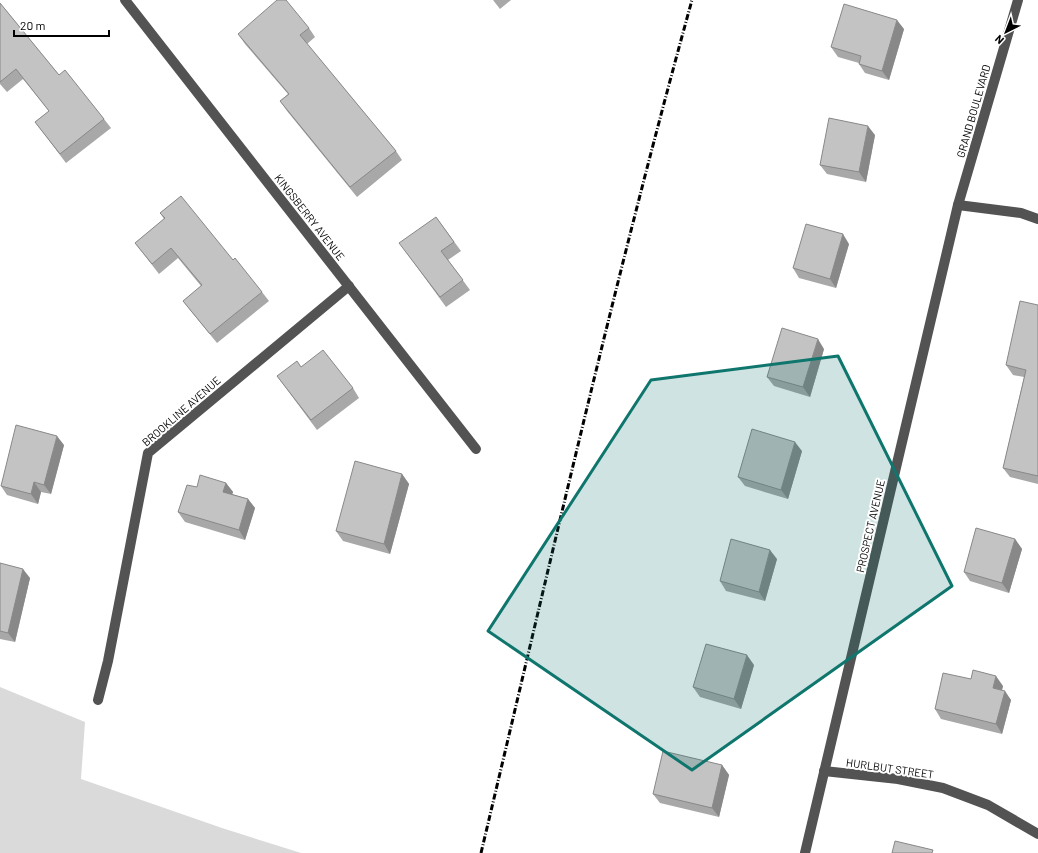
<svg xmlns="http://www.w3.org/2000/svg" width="1038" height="853" viewBox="0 0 1038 853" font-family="Barlow,sans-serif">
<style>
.green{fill:#dadada}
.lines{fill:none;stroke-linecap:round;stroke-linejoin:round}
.minor{stroke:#535353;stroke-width:10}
.rail{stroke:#000;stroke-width:3;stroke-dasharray:6 2 1 2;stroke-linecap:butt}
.wall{fill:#a8a8a8}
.shaded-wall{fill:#888}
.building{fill:#c3c3c3;stroke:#888}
.marked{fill:#0f766e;fill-opacity:0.2;stroke:#0f766e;stroke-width:3;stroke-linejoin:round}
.labels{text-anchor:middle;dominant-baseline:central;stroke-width:4;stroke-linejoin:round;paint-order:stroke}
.street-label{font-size:11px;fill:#000;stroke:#fff}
</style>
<rect width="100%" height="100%" fill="#fff"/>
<polygon class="green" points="0,687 85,722 81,779 222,828 301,853 0,853"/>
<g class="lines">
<g class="minor">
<polyline points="125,0 476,449"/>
<polyline points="958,205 1021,213 1038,219"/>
<polyline points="98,700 108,661 148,453 349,286"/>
<polyline points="824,771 898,779 943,788 988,805 1038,834"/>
<polyline points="805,853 958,205 1018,0"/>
</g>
<path class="rail" d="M 481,853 C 549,568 614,282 692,0"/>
</g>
<g class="wall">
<polygon points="493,0 511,0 500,9"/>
<polygon points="0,3 59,75 104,119 111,128 66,163 35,122 49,111 23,79 7,92 0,84"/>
<polygon points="309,28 315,37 307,44 396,151 402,160 357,197 287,111 280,101 288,94 245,44 238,34"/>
<polygon points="904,29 889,80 865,73 859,64 859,63 838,57 831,47"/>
<polygon points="875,135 866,182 827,174 820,165"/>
<polygon points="160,213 233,260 262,292 269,301 217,343 190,310 183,301 201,286 178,258 159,274 142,252 135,243 164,219"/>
<polygon points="436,217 461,251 448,260 470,290 446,307 406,252"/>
<polygon points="849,244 836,288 799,278 793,268"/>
<polygon points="1038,305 1038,484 1010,477 1003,468 1024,377 1013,375 1006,365"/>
<polygon points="824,349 810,397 774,386 767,377"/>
<polygon points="301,367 353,388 359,398 317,430 277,376"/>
<polygon points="64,445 51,494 41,492 38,504 7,495 1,486"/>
<polygon points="802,451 788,499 745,486 738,477"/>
<polygon points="402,474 409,484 390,554 343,541 336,531"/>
<polygon points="226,483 233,492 232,494 248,499 255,508 245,540 185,522 178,512 197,487"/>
<polygon points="1015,539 1022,549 1009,593 970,581 964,572"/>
<polygon points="777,559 765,601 726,591 720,581"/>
<polygon points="0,563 30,578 15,642 0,639"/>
<polygon points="754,665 741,709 700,697 693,687"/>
<polygon points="971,679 1003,686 1002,690 1011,700 1002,734 941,719 935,709"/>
<polygon points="722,765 729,775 719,817 660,803 653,794"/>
</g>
<g class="shaded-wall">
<polygon points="897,20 904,29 889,80 882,71"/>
<polygon points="868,126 875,135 866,182 859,172"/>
<polygon points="843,234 849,244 836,288 830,279"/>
<polygon points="818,339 824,349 810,397 803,387"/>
<polygon points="57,436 64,445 51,494 44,485"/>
<polygon points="795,442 802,451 788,499 781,490"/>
<polygon points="402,474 409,484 390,554 384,544"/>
<polygon points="34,482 41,492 38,504 31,494"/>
<polygon points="226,483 233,492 230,501 223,492"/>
<polygon points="248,499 255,508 245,540 239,530"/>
<polygon points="1015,539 1022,549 1009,593 1002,583"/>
<polygon points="770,550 777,559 765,601 759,592"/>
<polygon points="23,569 30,578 15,642 8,633"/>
<polygon points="747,655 754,665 741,709 734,699"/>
<polygon points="996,676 1003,686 1000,697 993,688"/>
<polygon points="1005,691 1011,700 1002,734 996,724"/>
<polygon points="722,765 729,775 719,817 712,808"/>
</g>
<g class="building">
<polygon points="277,0 286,0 309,28 300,35 396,151 350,187 280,101 289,94 238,34"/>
<polygon points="0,3 59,75 65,70 104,119 60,154 35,122 49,111 16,69 0,82"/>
<polygon points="844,4 897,20 882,71 859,64 861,56 831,47"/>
<polygon points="829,118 868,126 859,172 820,165"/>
<polygon points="181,196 233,260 235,258 262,292 210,334 183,301 202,285 171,248 152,264 135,243 165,218 160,213"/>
<polygon points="436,217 454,242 441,251 463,280 440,297 399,243"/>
<polygon points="806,224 843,234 830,279 793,268"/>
<polygon points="1020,301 1038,305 1038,476 1003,468 1026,370 1006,365"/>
<polygon points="782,328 818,339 803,387 767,377"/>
<polygon points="323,350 353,388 311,420 277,376 297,361 301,367"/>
<polygon points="16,425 57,436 44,485 34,482 31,494 1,486"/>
<polygon points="752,429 795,442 781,490 738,477"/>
<polygon points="355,461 402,474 384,544 336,531"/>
<polygon points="200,475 226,483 223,492 248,499 239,530 178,512 187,485 197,487"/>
<polygon points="976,528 1015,539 1002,583 964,572"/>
<polygon points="731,539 770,550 759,592 720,581"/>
<polygon points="0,563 23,569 8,633 0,631"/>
<polygon points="706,644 747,655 734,699 693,687"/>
<polygon points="973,670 996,676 993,688 1005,691 996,724 935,709 943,673 971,679"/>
<polygon points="663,751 722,765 712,808 653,794"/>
<polygon points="895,841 933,850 932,853 892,853"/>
</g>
<path class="marked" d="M 838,356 L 952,586 L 692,770 L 488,631 L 651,380 Z"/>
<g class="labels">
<g class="street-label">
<text transform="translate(973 111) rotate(-74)">GRAND BOULEVARD</text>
<text transform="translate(310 217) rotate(52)">KINGSBERRY AVENUE</text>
<text transform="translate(181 411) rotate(-41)">BROOKLINE AVENUE</text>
<text transform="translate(870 526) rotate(-77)">PROSPECT AVENUE</text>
<text transform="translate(890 768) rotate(8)">HURLBUT STREET</text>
</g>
</g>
<g transform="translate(1006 32) rotate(222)" stroke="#ffffff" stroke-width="3" paint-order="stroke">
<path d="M0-3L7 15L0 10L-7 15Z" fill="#000000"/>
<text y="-6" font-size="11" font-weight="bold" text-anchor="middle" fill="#000000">N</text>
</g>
<path d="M14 30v6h95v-6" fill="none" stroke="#000000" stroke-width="2"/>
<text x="20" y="30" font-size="12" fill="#000000" stroke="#ffffff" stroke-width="3" paint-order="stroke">20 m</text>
</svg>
